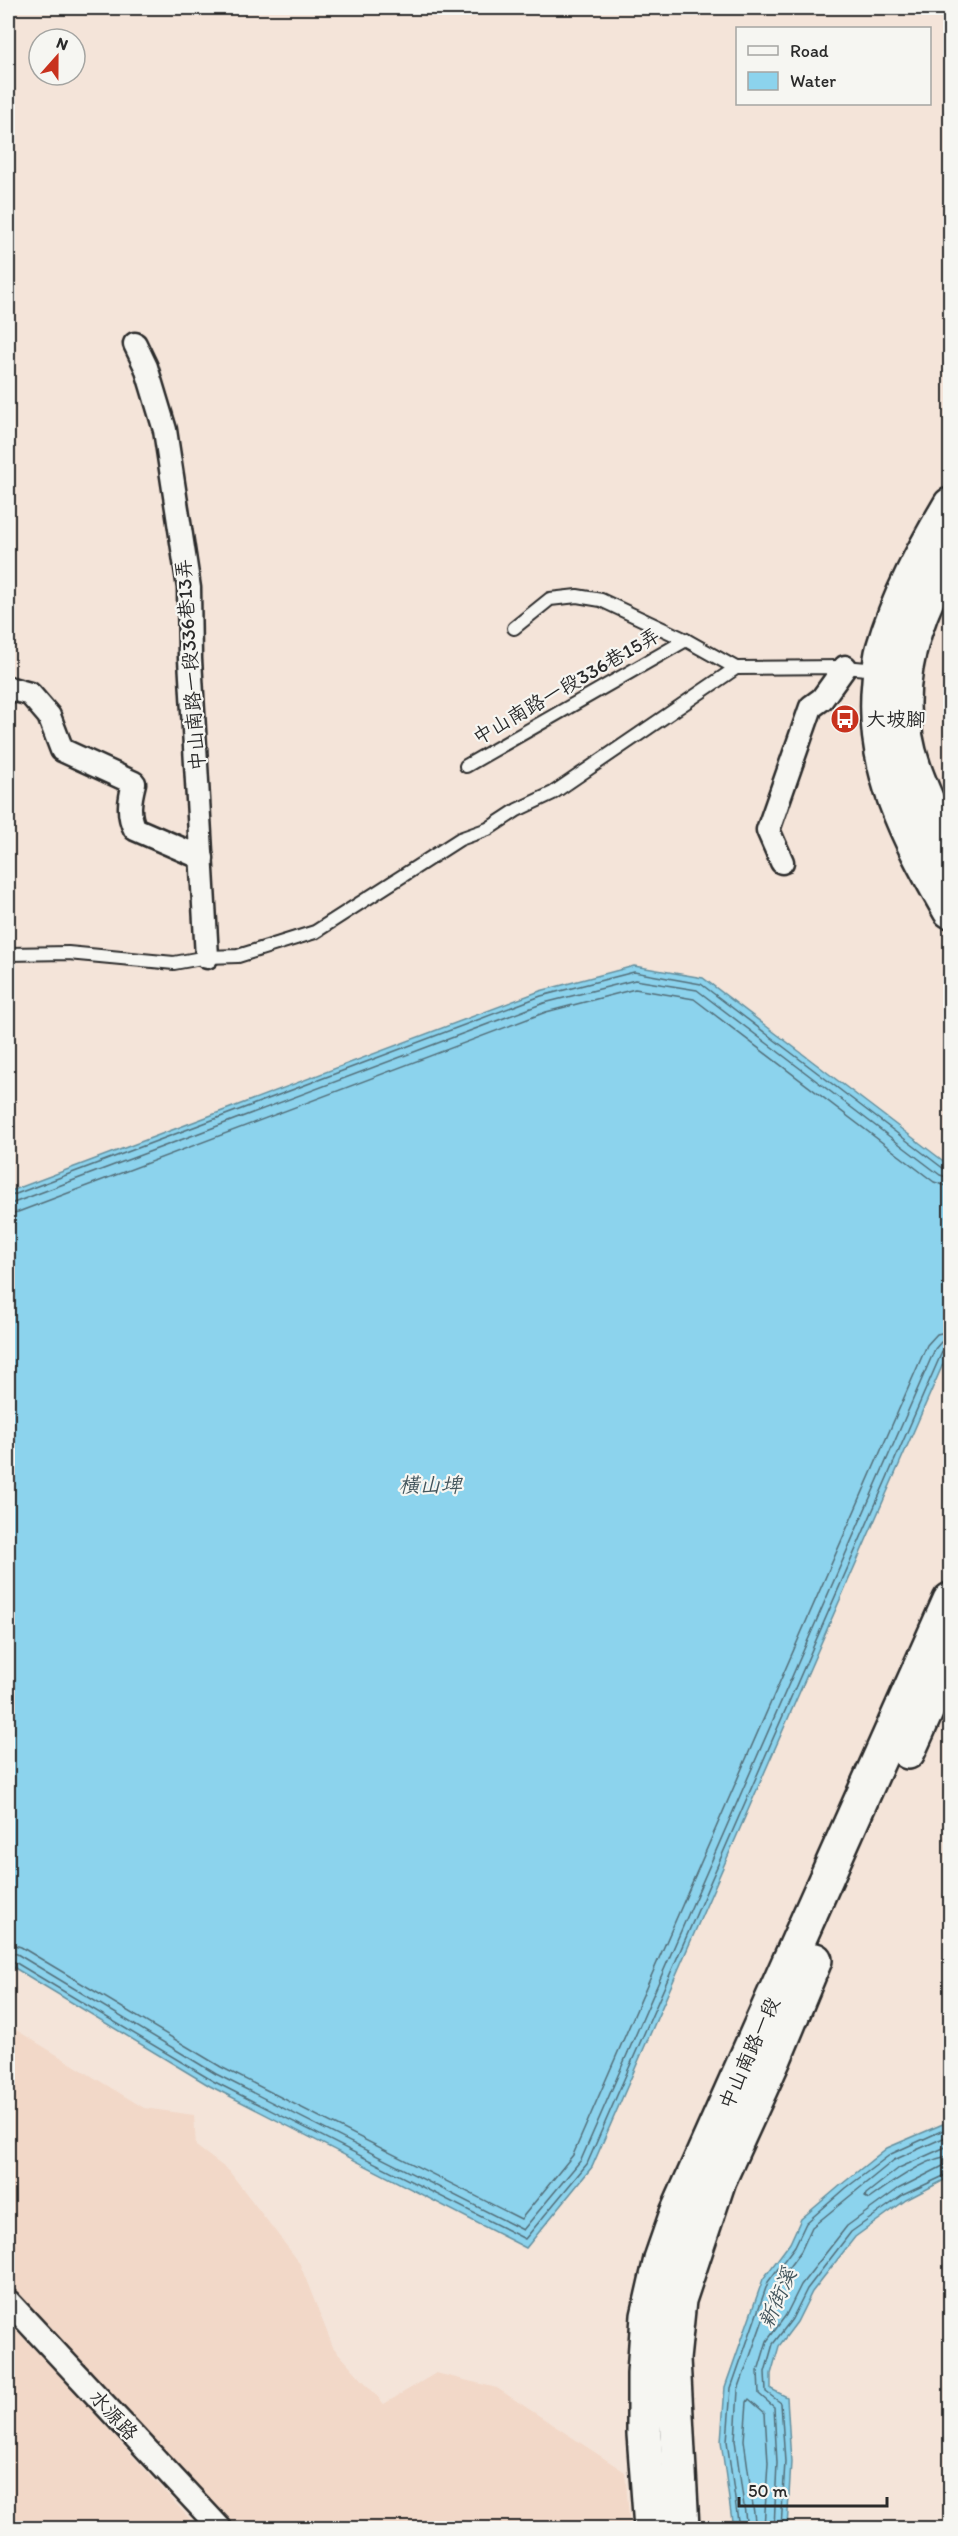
<svg xmlns="http://www.w3.org/2000/svg" width="958" height="2536" viewBox="0 0 958 2536" font-family="Itim,'LXGW WenKai TC',sans-serif">
<style>
.built{fill:#f2d8c8}
.water{fill:#8cd3ed;stroke:#65909f;stroke-width:1.5}
.lines{fill:none;stroke-linecap:round;stroke-linejoin:round}
.shore{stroke:#526e79;stroke-width:1.5}
.service-casing{stroke:#2b2b2b;stroke-width:16}
.minor-casing{stroke:#2b2b2b;stroke-width:27}
.secondary-casing{stroke:#2b2b2b;stroke-width:38}
.service{stroke:#f6f6f2;stroke-width:12}
.minor{stroke:#f6f6f2;stroke-width:22}
.secondary{stroke:#f6f6f2;stroke-width:33}
.labels{text-anchor:middle;dominant-baseline:central;stroke-width:4.5;stroke-linejoin:round;paint-order:stroke}
.street-label{font-size:20px;fill:#2b2b2b;stroke:#f6f6f2}
.poi-label{font-size:20px;fill:#2b2b2b;stroke:#f6f6f2;text-anchor:start}
.water-label{font-size:21px;font-style:italic;fill:#43555c;stroke:#f6f6f2}
</style>
<rect width="100%" height="100%" fill="#f4e4d9"/>
<filter id="ink" filterUnits="userSpaceOnUse"><feTurbulence type="fractalNoise" baseFrequency=".0167" numOctaves="2"/><feDisplacementMap in="SourceGraphic" scale="12" xChannelSelector="R" yChannelSelector="G"/><feConvolveMatrix kernelMatrix="1 2 1 2 8 2 1 2 1" color-interpolation-filters="sRGB"/></filter>
<g filter="url(#ink)">
<g class="built">
<polygon points="8,2025 144,2108 194,2115 196,2146 229,2171 299,2262 333,2347 384,2404 436,2373 497,2388 625,2472 630,2528 233,2528 8,2288"/>
<polygon points="8,2322 64,2380 198,2528 8,2528"/>
</g>
<g class="water">
<polygon points="634,966 703,978 950,1166 950,1348 592,2167 526,2248 210,2086 8,1964 8,1192 540,991"/>
<polygon points="950,2121 950,2177 906,2200 855,2237 812,2292 797,2322 779,2346 771,2374 771,2389 787,2397 791,2462 787,2528 733,2528 721,2441 725,2387 763,2279 790,2243 801,2219 842,2184 887,2148"/>
</g>
<g class="lines">
<g class="shore">
<polyline points="8,1197 541,996 634,972 701,984 944,1169 950,1171"/>
<polyline points="8,1205 544,1003 635,980 697,990 940,1175 950,1178"/>
<polyline points="8,1214 18,1212 546,1012 635,989 694,999 934,1182 950,1187"/>
<polyline points="8,1943 21,1947 221,2067 521,2219 573,2155 927,1345 937,1334 950,1331"/>
<polyline points="8,1952 17,1954 216,2074 523,2230 581,2160 935,1349 941,1342 950,1340"/>
<polyline points="8,1960 13,1961 213,2081 525,2239 587,2164 942,1352 950,1348"/>
<path d="M 950,2145 L 899,2168 L 866,2194 L 865,2197 L 869,2199 C 888,2185 928,2157 950,2156"/>
<polyline points="739,2528 727,2441 731,2388 768,2282 795,2246 806,2223 846,2188 891,2154 950,2127"/>
<polyline points="747,2528 735,2440 738,2390 775,2286 801,2251 812,2227 894,2160 950,2135"/>
<polyline points="756,2528 744,2440 747,2402 749,2399 765,2413 768,2463 764,2528"/>
<polyline points="774,2528 777,2463 774,2407 759,2394 758,2371 767,2341 786,2315 801,2285 847,2226 898,2189 943,2166 950,2165"/>
<polyline points="781,2528 785,2462 781,2403 766,2392 765,2372 773,2344 792,2319 807,2289 851,2232 903,2195 950,2173"/>
</g>
<g class="service-casing">
<g id="service">
<polyline points="514,628 550,599 577,596 601,600 686,640 736,668 845,667 877,670"/>
<polyline points="466,766 686,640"/>
<polyline points="8,954 68,953 174,963 207,957 238,956 315,932 460,839 488,829 517,810 553,793 736,668"/>
</g>
</g>
<g class="minor-casing">
<g id="minor">
<polyline points="135,344 146,367 165,430 189,588 190,659 207,957"/>
<path d="M 8,688 L 30,694 L 49,716 L 62,750 L 134,783 C 130,799 127,814 135,829 L 202,858"/>
<polyline points="782,862 768,830 811,707 822,699 845,667"/>
<polyline points="8,2301 220,2528"/>
</g>
</g>
<g class="secondary-casing">
<g id="secondary">
<path d="M 950,505 C 923,551 898,597 883,649 C 880,659 880,670 879,681 C 870,768 908,838 950,911"/>
<path d="M 950,555 C 912,619 888,695 914,768 C 924,797 938,824 950,852"/>
<polyline points="908,1752 950,1658"/>
<polyline points="651,2528 644,2434 644,2373 648,2316 661,2259 677,2213 950,1600"/>
<polyline points="682,2528 673,2359 679,2300 719,2180 774,2059 815,1960"/>
</g>
</g>
<use href="#service" class="service"/>
<use href="#minor" class="minor"/>
<use href="#secondary" class="secondary"/>
</g>
</g>
<defs>
<g id="bus-disc" transform="scale(1.5)"><circle r="9.5" fill="#c8321e" stroke="#f6f6f2"/><path d="M-5-6H5V4H4V6H2V4H-2V6H-4V4H-5ZM-3.5-4V0h7V-4ZM-3.5 1.2v1.5H-2V1.2ZM2 1.2v1.5H3.5V1.2Z" fill="#fff"/></g>
</defs>
<g fill-rule="evenodd">
<use href="#bus-disc" x="845" y="719"/>
</g>
<g class="labels">
<g class="street-label">
<text transform="translate(190 665) rotate(-94)">中山南路一段336巷13弄</text>
<text transform="translate(566 686) rotate(-30)">中山南路一段336巷15弄</text>
<text transform="translate(749 2053) rotate(-66)">中山南路一段</text>
<text transform="translate(114 2415) rotate(47)">水源路</text>
</g>
<g class="poi-label">
<text x="866" y="719">大坡腳</text>
</g>
<g class="water-label">
<text x="430" y="1484">橫山埤</text>
<text transform="translate(777 2298) rotate(-66)">新街溪</text>
</g>
</g>
<rect width="958" height="2536" fill="none" stroke="#f6f6f2" stroke-width="30"/>
<rect x="15" y="15" width="928" height="2506" fill="none" stroke="#2b2b2b" stroke-width="2" filter="url(#ink)"/>
<rect x="736" y="27" width="195" height="78" fill="#f6f6f2" stroke="#a5a5a2" stroke-width="1.5"/>
<rect x="748" y="46" width="30" height="9" fill="#f6f6f2" stroke="#a5a5a2" stroke-width="1.5"/>
<text x="790" y="57" font-size="18" fill="#2b2b2b">Road</text>
<rect x="748" y="72" width="30" height="18" fill="#8cd3ed" stroke="#a5a5a2" stroke-width="1.5"/>
<text x="790" y="87" font-size="18" fill="#2b2b2b">Water</text>
<g transform="translate(57 57) rotate(21)"><circle r="28" fill="#f6f6f2" stroke="#a5a5a2" stroke-width="1.5"/>
<path d="M0-4.5L10 22L0 15L-10 22Z" fill="#c8321e"/>
<text y="-9" font-size="16" font-weight="bold" text-anchor="middle" fill="#2b2b2b">N</text>
</g>
<path d="M739 2497v9h148v-9" fill="none" stroke="#2b2b2b" stroke-width="3"/>
<text x="748" y="2497" font-size="18" fill="#2b2b2b" stroke="#f6f6f2" stroke-width="4.5" paint-order="stroke">50 m</text>
</svg>
